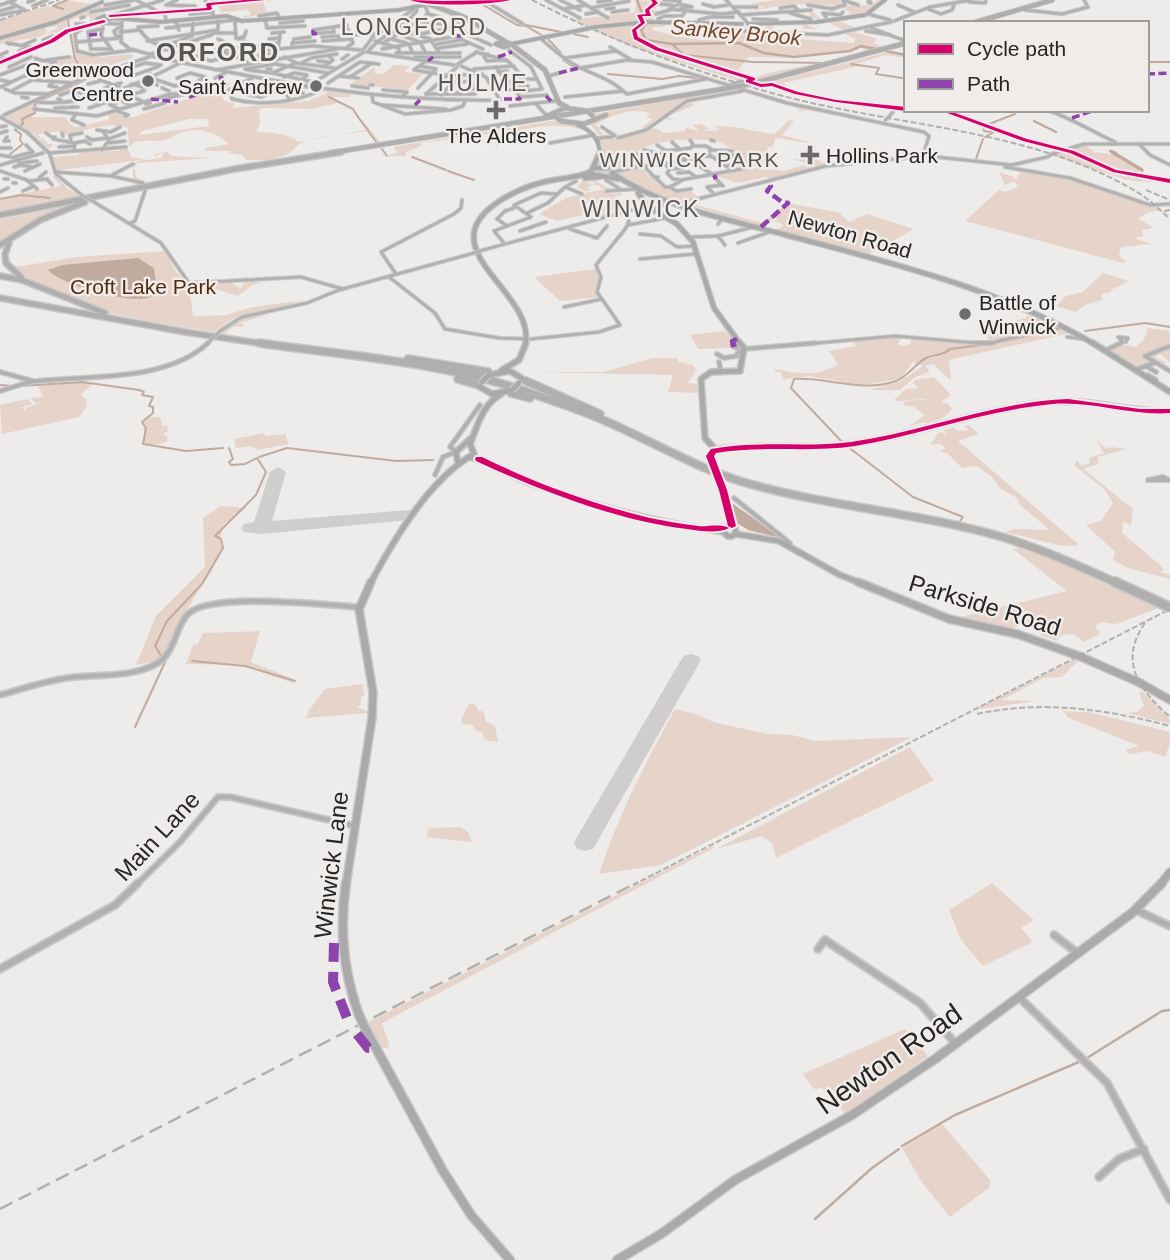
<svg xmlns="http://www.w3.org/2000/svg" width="1170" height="1260" viewBox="0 0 1170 1260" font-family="Arial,sans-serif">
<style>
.green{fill:#e6d3c9;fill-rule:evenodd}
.water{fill:#c1ab9f}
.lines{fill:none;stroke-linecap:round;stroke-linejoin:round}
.stream-far1{stroke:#c1ab9f;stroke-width:2}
.stream{stroke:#c1ab9f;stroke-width:2.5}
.river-far1{stroke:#c1ab9f;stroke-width:2.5}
.river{stroke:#c1ab9f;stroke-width:3.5}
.runway{fill:#cfcecd;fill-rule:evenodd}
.minor-far3-casing{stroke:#c9c8c8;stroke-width:4.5}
.minor-far2-casing{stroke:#c9c8c8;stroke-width:6}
.minor-far1-casing{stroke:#c9c8c8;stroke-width:8}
.minor-casing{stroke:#c9c8c8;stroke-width:10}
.major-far4-casing{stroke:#c9c8c8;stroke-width:5}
.major-far3-casing{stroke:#c9c8c8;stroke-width:7}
.major-far2-casing{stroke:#c9c8c8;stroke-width:8}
.major-far1-casing{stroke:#c9c8c8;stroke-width:10}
.major-casing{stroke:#c9c8c8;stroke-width:11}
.highway-far3-casing{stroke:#c9c8c8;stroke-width:6}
.highway-far2-casing{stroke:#c9c8c8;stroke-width:8}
.highway-far1-casing{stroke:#c9c8c8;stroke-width:10}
.highway-casing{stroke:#c9c8c8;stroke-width:12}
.minor-far3{stroke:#b2b1b1;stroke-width:2.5}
.minor-far2{stroke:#b2b1b1;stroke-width:3.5}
.minor-far1{stroke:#b2b1b1;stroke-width:4.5}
.minor{stroke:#b2b1b1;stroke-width:6}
.major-far4{stroke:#abaaaa;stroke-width:3.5}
.major-far3{stroke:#abaaaa;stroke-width:4.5}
.major-far2{stroke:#abaaaa;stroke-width:5}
.major-far1{stroke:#abaaaa;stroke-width:7}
.major{stroke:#abaaaa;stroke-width:8}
.highway-far3{stroke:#b0afae;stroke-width:4.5}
.highway-far2{stroke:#b0afae;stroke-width:5}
.highway-far1{stroke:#b0afae;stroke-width:7}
.highway{stroke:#b0afae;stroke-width:9}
.rail-far1{stroke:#b0b0af;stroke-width:2;stroke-dasharray:6 2.5;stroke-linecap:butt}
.rail{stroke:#b0b0af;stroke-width:2.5;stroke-dasharray:14 7;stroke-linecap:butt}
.minor-bridge-casing{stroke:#c9c8c8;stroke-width:4.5;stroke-linecap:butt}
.major-bridge-far3-casing{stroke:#c9c8c8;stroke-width:5;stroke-linecap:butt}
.major-bridge-far2-casing{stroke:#c9c8c8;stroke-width:8;stroke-linecap:butt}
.major-bridge-far1-casing{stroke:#c9c8c8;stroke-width:10;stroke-linecap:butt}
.major-bridge-casing{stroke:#c9c8c8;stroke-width:11;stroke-linecap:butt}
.highway-bridge-far1-casing{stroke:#c9c8c8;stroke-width:6;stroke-linecap:butt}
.highway-bridge-casing{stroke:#c9c8c8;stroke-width:12;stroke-linecap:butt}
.minor-bridge{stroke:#b2b1b1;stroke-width:2.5}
.major-bridge-far3{stroke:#abaaaa;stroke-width:3.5}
.major-bridge-far2{stroke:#abaaaa;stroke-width:5}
.major-bridge-far1{stroke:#abaaaa;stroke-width:7}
.major-bridge{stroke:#abaaaa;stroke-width:8}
.highway-bridge-far1{stroke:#b0afae;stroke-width:4.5}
.highway-bridge{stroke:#b0afae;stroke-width:9}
.quiet-far3{stroke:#8e44ad;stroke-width:3.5;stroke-dasharray:8 3.5;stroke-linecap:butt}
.quiet-far2{stroke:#8e44ad;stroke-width:4.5;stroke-dasharray:10 4.5;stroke-linecap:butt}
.quiet-far1{stroke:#8e44ad;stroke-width:6;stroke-dasharray:12 6;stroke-linecap:butt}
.quiet{stroke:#8e44ad;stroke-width:10;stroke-dasharray:19 10;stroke-linecap:butt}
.cycleway-casing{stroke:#efecea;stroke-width:4}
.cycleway{fill:#d6006c;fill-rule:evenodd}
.poi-dot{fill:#6d6b6b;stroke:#efecea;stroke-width:2.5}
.labels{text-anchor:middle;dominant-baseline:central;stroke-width:5;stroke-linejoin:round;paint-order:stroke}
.far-water-label{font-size:21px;font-style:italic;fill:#714429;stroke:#efecea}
.far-poi-label{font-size:21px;fill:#272626;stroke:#efecea;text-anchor:end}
.far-neighbourhood-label{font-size:21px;letter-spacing:2px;fill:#595755;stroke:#efecea}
.far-street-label{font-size:21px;fill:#272626;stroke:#efecea}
.far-park-label{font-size:21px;fill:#552b0f;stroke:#efecea}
.far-quarter-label{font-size:23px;letter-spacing:2px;fill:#595755;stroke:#efecea}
.street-label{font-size:24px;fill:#272626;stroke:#efecea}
.far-district-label{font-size:26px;font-weight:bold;letter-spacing:2px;fill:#595755;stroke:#efecea}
.near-street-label{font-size:28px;fill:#272626;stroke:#efecea}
</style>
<rect width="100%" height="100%" fill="#eeeceb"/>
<g class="green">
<path d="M 67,0 L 91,4 L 96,3 L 83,7 C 92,9 98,2 106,9 L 91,12 L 95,14 L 107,11 L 94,18 L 93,23 L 101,21 L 101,17 L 121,22 C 105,27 88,22 73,33 L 77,43 L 72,43 L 70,30 L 90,24 L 90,17 L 80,16 L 69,21 L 70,28 L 66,20 L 67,30 L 43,35 L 58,28 L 56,26 L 44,28 L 47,31 L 42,36 L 0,44 L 0,20 L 46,6 L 63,9 L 54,6 Z"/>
<polygon points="209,0 277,0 263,1 267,13 244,18 243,16 251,15 248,10 221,12 217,4 212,4"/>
<path d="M 633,0 L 678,2 L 657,3 L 657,7 L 653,9 L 660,13 L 653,15 L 654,21 L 649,22 L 673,22 L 662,27 L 653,27 L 652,30 C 678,37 713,45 740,37 L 741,32 L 744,36 L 742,30 L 768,31 L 763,30 L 767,26 L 764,23 L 747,21 L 742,16 L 748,17 L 745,17 L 747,21 L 752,21 L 818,20 L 810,16 L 809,11 L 812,11 L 822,20 L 836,18 L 834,16 L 852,15 L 844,8 L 846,6 L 872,5 L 877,0 L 883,0 L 877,7 L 865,12 L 867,14 L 861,13 L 857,16 L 883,20 L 862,17 L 839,21 L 859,29 L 829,34 L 843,30 L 830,23 L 805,24 L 817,29 L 804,29 L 801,24 L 781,24 L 786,26 L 773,25 L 772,30 L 780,32 L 770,31 L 776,35 L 770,37 L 854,43 L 855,39 L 845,34 L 855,32 L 877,39 L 873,43 L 880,46 L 903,42 L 821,66 L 745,83 L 629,46 L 591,29 L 629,22 L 588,27 L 573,20 L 635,12 L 636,2 ZM 741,43 L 765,52 L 796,56 L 852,50 L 859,46 L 865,50 C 830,66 788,65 753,78 L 738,70 L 749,57 L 792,58 L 764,53 Z"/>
<polygon points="775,0 840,0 842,5 788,4 740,13 765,7 749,4"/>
<polygon points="888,52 906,56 906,58 885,55 856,64 859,66 783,83 800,93 906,109 849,105 805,98 760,85"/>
<polygon points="78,53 101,57 132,54 132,58 88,73 90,75 84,78 81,75 33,72"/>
<polygon points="394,65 410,66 404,72 423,74 408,90 343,83 352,83 375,67 374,73 383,74"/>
<path d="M 288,84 L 305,87 L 307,88 L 309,87 L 364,93 L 363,95 L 365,94 L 430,101 L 462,101 L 433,101 L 353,94 L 352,93 L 349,97 L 329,97 L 338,103 L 311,109 L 262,108 L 259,110 L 260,124 L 256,131 C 270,133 289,133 299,142 L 365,130 L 357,117 L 359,117 L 382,144 L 378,145 L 368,131 C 354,133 311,137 301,143 C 293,148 290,156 278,157 L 277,161 L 260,164 L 258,163 L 274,160 L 247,160 L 241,155 L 229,153 L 231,151 L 205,151 L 206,148 L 229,144 C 218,134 199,125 180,133 C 175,135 171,139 165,140 C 153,143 138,137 129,147 L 128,128 C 108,121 85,131 65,135 L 63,131 L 37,134 L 42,139 L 49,138 L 44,139 L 48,144 L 54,144 L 46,150 L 47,147 L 39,142 L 41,139 L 34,137 L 37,136 L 5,117 L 31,104 L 38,104 L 31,117 L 65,117 L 72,126 L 76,127 L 108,120 L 109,116 L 105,115 L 116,111 L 127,115 L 125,117 L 133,117 L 206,93 L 219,93 L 225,101 L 235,104 L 231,108 L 308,101 L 328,93 L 321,89 L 319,91 L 286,86 ZM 189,119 L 208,119 L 209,126 L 139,135 L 142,131 Z"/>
<path d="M 737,89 L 818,112 L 912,131 L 806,110 L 798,111 L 799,109 L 745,93 L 690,102 L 695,105 L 665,117 L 672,119 L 670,120 L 660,117 L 643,130 L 642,127 L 653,119 L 646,117 L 651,114 C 635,106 609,116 595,125 L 602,129 L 599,130 L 604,135 L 610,135 L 605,133 L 610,129 L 623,137 L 610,133 L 612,136 L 599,135 L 590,124 L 598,116 L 594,114 Z"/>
<path d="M 558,120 C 566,124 582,124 591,134 C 575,121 511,124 506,141 L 502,141 L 508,143 L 496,146 L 495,141 L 512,131 L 421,143 L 421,146 L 406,152 L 406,156 L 382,156 L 397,153 L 394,147 L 398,146 Z"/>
<path d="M 789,120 L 794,121 L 782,135 L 816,144 L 776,138 L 772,147 L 767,147 L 772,160 L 750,166 C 742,158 734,150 724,144 C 707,136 650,139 637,152 C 638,176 669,192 690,190 L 698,197 L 725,192 L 676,202 L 650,194 L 608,167 L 605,163 L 601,140 C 613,138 617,141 628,137 C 639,133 651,122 664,133 L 685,131 L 686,128 L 699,131 L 692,125 L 701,124 L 709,129 L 703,131 L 720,130 L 714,126 C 735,125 754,132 775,134 Z"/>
<path d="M 600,145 L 603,163 L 610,172 L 603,176 L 613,173 L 634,189 L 616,180 L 594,180 L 610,189 L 607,190 L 611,194 L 621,193 L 622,195 L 614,197 L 617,202 L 641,201 L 619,205 L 620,209 L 604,213 L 608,217 L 601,219 L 591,213 L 557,221 L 539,214 L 566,198 L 603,189 L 598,185 L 593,186 L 595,183 L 589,181 L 586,183 L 593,184 L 588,188 L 589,191 L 584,191 L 577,187 L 584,179 L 564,181 C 588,171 602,178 600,145 Z"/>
<polygon points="1081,146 1087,146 1097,154 1096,152 1118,155 1120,159 1132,163 1140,171 1133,176 1170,181 1170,184 1127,180 1052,155"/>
<polygon points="127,147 131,157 147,160 161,158 164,153 153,157 155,154 167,152 172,156 211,158 137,163 134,167 136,177 147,182 133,180 133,166 131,165 141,160 59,170 58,173 53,167 56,166 53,157 79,155 80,150 119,151 122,149 117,149"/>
<polygon points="794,159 815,159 828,165 771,179 766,177 738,183 714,175 752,168 783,171 809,164"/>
<polygon points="999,172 1014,177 1015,180 1021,172 1066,177 1154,206 1160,211 1149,212 1138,218 1153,228 1142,230 1143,236 1134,238 1151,244 1121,247 1119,255 1126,262 1123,263 965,221 999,190 1005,192 1018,187 1014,181 1005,185"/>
<polygon points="55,175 67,188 81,197 0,214 0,198 61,186 53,177"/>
<polygon points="707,197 689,203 763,223 787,203 841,213 840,214 849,222 867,214 914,229 867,255 775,231 784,225 775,221 778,219 774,218 762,227 683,203"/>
<polygon points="88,201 64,209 0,245 0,220"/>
<path d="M 166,251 L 176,272 L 187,282 L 187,286 L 192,284 L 227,283 L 226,279 L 248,277 L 250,281 L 233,281 L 233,284 L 241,288 L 245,282 L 263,282 L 252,285 L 238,296 L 215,289 L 192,293 L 218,296 L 190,295 L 193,316 L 226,315 L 252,307 L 305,300 L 260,312 L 284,309 L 240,323 L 245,326 L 233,327 L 225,334 L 220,333 L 237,319 L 255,313 L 234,318 L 214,332 C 180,326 143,321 109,313 C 74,304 41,285 10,268 L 76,257 Z"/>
<polygon points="596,269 600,277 595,290 599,297 560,301 534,277"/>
<polygon points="1103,273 1129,281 1111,290 1111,292 1101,294 1103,300 1087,304 1076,312 1056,306 1066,296 1083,292"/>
<path d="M 996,301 L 1039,316 L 1070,333 L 949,360 L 951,381 L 933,364 L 925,366 L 930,371 L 914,378 L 900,390 L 869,390 L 899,382 L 923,366 L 913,362 L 900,379 L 861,385 L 809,376 L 784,379 L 780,372 L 775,372 L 775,369 C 799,373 816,378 838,364 L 829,351 L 856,346 L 851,341 L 903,336 L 898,344 L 901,346 L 910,344 L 911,338 L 955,343 L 991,342 L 986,334 L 1013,333 L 1013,330 L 1022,327 L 1011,322 L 1030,316 Z"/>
<polygon points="719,318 743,349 737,353 733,341 733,348 698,349 690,335 724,331 728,337"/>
<path d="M 1147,328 L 1170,331 L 1170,362 L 1160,354 L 1155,357 L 1168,363 L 1153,362 L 1135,369 L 1107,351 L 1122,344 L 1135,347 C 1143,341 1146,339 1147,328 Z"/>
<polygon points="652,358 677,358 679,362 693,365 696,370 688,383 699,384 699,393 668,392 673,375 529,372 604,372"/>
<path d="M 934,377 L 951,395 L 940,402 L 948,404 L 952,409 C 942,424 926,421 909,426 L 925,415 L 914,407 L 903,405 L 904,402 L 917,399 L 930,401 C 915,395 906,404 894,400 L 906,389 L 918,388 L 913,383 L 915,380 Z"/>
<polygon points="85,382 93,384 80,395 86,399 87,406 79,417 2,434 0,405 27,399 33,404 22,407 27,412 26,408 45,401 36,403 31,398 43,397 38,386"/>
<polygon points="160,417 163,426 167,425 168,431 162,435 167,436 167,442 149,446 144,444 144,418"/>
<polygon points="969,425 979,434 958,441 1078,544 1076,546 1057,545 1006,532 1013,529 1050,530 1020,505 1017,498 1001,489 991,476 976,466 962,468 947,453 939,452 946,448 940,444 930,445 938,433 942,432 946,435 944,430 954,427 958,431 969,430 964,426"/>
<polygon points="263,433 267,436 285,434 289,444 257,450 251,446 236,448 234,439"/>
<polygon points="1096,439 1106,449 1111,447 1126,449 1098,457 1098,464 1083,469 1133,509 1131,525 1123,522 1122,533 1160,565 1164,570 1160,572 1170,575 1170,579 1128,568 1113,560 1115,552 1086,525 1101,521 1113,503 1105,490 1074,465 1077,461 1081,465 1089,464 1089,458 1104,453"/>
<path d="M 221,506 L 247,508 L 224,524 L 220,538 L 224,548 C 220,556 214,561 212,570 L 180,620 L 163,656 L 159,660 L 136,665 L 156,616 L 205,567 L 203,518 Z"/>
<path d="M 1019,548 L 1083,571 L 1161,607 L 1116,624 C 1107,624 1104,619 1095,626 L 1100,634 L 1084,642 L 1074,634 L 1062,635 L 1056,641 L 1040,635 L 1047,629 L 1033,620 C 1012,636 978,623 953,619 L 1067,591 L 1013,549 Z"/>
<polygon points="260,631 251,662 296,680 293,683 242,665 186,664 193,645 198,644 203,633"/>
<polygon points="1077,658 1080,659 1062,677 1043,678 1002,700 1036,701 974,710"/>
<polygon points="362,684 365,685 362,688 365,689 363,692 365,695 361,697 361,705 357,707 371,713 366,741 367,713 305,718 309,713 329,711 307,713 325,689"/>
<polygon points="1139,692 1143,692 1170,719 1170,724 1126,713 1137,712 1144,706"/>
<polygon points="469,704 475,704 478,710 484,712 486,722 495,726 498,742 485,740 482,732 476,731 473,725 463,724 461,720"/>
<path d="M 675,709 L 699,715 L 713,722 L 768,734 L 792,735 L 815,741 L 912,737 L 661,865 L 599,874 C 618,816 645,763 675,709 Z"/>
<polygon points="1063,711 1088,712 1170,732 1170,743 1165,757 1148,751 1130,754 1125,750 1139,746 1067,717"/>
<polygon points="910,747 934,780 776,858 772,843 762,836 716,849"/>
<polygon points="461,827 468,832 472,842 426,837 429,828"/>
<polygon points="712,846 714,848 382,1023 390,1047 380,1049 367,1023"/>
<polygon points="992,883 1034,920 1021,928 1033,942 983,966 961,940 949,910"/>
<polygon points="905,1029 928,1056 846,1114 822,1088 814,1089 803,1074"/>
<polygon points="942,1124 990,1180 990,1187 950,1217 921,1181 902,1148"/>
</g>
<g class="water">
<path d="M 138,258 L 154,268 L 157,292 C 154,294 151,297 147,298 C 127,303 61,285 48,270 L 62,265 Z"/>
<polygon points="732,503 781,538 748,530 737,523"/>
</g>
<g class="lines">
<g class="stream-far1">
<polyline points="480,3 517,25 526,26 543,36"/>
<polyline points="63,9 53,6 67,0"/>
<polyline points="68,19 69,29"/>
<polyline points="526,25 561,32"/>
<polyline points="70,32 75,59 87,76"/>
<polyline points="574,34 588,37"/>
<polyline points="548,39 561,53"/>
<polyline points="673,45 684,55 753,62"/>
<polyline points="563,60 575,68"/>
<polyline points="754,62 824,63"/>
<polyline points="1147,62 1170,62"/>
<polyline points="851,64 879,68 876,74 902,78"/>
<polyline points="608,74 662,79 679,76 697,78"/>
<polyline points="329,97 353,109 358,117"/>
<polyline points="39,101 85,80"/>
<polyline points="358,117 368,130"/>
<polyline points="989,124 1015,114"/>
<polyline points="20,126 23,124 22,119 35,113 35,103"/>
<polyline points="983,127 984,131 994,132 985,137"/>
<polyline points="368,131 377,143"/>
<polyline points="382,149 387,156"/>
<polyline points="9,155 23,144 20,140 21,134 15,130 17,128"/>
<polyline points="412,157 446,170"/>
<polyline points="976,159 983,139"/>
<polyline points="448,171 474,180"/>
<polyline points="0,199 21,195 50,198"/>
<polyline points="1165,211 1170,210"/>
<polyline points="1085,331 1145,323 1170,327"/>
<polyline points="1005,341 1061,328"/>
<polyline points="0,385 12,386"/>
<polyline points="21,386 82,382 139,390 144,392 142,395 153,397 149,406 153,407 153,413 142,422 146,428 143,444 186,451 223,448"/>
<path d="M 843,443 L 791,388 L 794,379 C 828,377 862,393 896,381 C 907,377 915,364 926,358 C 934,354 943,356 950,349 L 997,343"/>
<polyline points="847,446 913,497 963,517 960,521"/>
<polyline points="259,457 287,448 396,461 433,460"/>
<polyline points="162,657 155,646 167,621 202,584 223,548 221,539 215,536 256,495 266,472 257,458 245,464 231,465 229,462 233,459 229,448"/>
<polyline points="192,661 245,666 295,681"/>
<polyline points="135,727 166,660"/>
</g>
<g class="stream">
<polyline points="1087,1058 1162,1011 1170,1010"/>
<polyline points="902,1146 955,1115 1081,1061"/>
<polyline points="815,1219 872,1168 899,1149"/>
</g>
<g class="river-far1">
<polyline points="637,0 646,24 641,30 646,40 672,44 739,43 764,53 794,57 850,51 861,46 906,55"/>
<polyline points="1034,121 1056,132"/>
<polyline points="1110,151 1116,153"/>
</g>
<polyline class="river" points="1112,152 1142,170"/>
<g class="runway">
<polygon points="278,467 286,472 272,521 409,510 418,515 409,520 261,534 244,532 241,528 244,524 254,522 270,472"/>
<polygon points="691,654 698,656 701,660 593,849 585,851 577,849 574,843 577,837 681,660 684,656"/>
</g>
<g class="minor-far3-casing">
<g id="minor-far3">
<polyline points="136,0 159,12"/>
<polyline points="177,0 166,5 195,6"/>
<polyline points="205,0 214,16"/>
<polyline points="546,0 580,18"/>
<polyline points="560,0 580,10"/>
<polyline points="578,0 608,18"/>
<polyline points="664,0 680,1"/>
<polyline points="680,0 679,4 669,9 721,14 739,12"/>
<polyline points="726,0 747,22"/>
<polyline points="843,0 858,5"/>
<polyline points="870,0 868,2 871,3"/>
<polyline points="28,2 34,0"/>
<polyline points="487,2 523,24"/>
<polyline points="598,2 611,0"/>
<polyline points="969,2 985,3 986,0"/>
<polyline points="427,3 508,0"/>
<polyline points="659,4 672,5"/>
<polyline points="679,4 692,7 681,8"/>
<polyline points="703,4 714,7 728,5"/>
<polyline points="0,5 15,0"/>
<polyline points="105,5 134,0"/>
<polyline points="808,5 833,9"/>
<polyline points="898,5 914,12"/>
<polyline points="33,6 47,0"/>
<polyline points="735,7 757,7"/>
<polyline points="591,8 629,1"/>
<polyline points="780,8 794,6 799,11"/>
<polyline points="564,9 586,5"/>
<polyline points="606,9 614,8"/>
<polyline points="831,9 845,5 843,0"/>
<polyline points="928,9 941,14 952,10 954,5"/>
<polyline points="1025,10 1062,14 1088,7 1084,0"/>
<polyline points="0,11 14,7"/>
<polyline points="91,12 129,5"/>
<polyline points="164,12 166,19"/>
<polyline points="612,12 628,10"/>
<polyline points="790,13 811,19"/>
<polyline points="190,14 213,12"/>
<polyline points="342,14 353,43 346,48"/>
<polyline points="428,14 440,17 458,38 483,49"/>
<polyline points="451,14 466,34 491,45"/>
<polyline points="586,14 598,12"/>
<polyline points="656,14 670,10"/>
<polyline points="868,14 890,20"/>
<polyline points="0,15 25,10 9,2"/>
<polyline points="119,15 210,9"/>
<polyline points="741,15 811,10"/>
<polyline points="110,16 163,0"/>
<polyline points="259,16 277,13 279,18"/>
<polyline points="712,17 733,17"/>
<polyline points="826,17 823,13 840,15 843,12"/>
<polyline points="81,18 84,17"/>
<polyline points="265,19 267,28 305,26"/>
<polyline points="658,19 664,16 682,16 685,12"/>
<polyline points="753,19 777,20"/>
<polyline points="174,20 178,26 235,20"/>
<polyline points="699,20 714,16"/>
<polyline points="894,21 930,7 971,0"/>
<polyline points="122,22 121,42 130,49 149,54"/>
<polyline points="418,22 443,24"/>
<polyline points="280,23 303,21"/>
<polyline points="76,24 85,24"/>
<path d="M 122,24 C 105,23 89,22 75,34 L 77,51 L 93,55 L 134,50"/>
<path d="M 158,26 L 138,27 C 154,53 168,45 192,36 L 193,23"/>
<polyline points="103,28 101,35 112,50"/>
<polyline points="166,28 177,27 179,30"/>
<polyline points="674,28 828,35 891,22"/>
<polyline points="871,28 903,40"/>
<polyline points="102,29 88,32 91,49 111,49"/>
<polyline points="426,29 430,31"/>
<polyline points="313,30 347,25"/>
<polyline points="404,31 430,39 439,52"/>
<polyline points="866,31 890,35"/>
<polyline points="120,32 140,30"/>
<polyline points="216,33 235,33"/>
<polyline points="272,33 284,32"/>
<polyline points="318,33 334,32 333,28"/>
<polyline points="420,34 446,29"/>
<polyline points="350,35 377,34"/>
<polyline points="400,35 420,42 425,52"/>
<polyline points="120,36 116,36 114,31 121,26"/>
<polyline points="322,37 338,36 340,40"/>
<polyline points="236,38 266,50 311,46"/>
<polyline points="236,38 235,22 238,20"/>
<polyline points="238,38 244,37 246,31"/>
<polyline points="218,39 229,44"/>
<polyline points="269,39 280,38"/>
<polyline points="392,39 409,44 412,52"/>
<path d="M 541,39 C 554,50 567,62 583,69 C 604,79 608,78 627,94 L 706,79"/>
<polyline points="197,40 247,62"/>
<polyline points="47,41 43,40 53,36"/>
<polyline points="147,41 218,30"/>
<polyline points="323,41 352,39"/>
<polyline points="375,41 399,48 399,53"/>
<polyline points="78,42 120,38"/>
<polyline points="385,42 424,18 428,13 426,8"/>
<polyline points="292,43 315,41"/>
<polyline points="9,44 7,43 35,48"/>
<polyline points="267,44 279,43"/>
<polyline points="437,44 461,40"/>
<polyline points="23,45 35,40"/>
<polyline points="212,45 186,54 211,61 232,55"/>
<polyline points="313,46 361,50"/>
<polyline points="292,47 294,39 310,37"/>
<polyline points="610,47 630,59"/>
<polygon points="384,48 388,48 382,49"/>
<polyline points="387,48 457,36"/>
<polyline points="439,48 467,44"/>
<polyline points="278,49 280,33"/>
<polyline points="168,50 186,54"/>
<polyline points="223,50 238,48 263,60"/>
<polyline points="363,50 373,37 414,9"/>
<path d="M 369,50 C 382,34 406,28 417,10"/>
<polyline points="509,50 531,67 542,89 517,92"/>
<polyline points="19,51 27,47"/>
<polyline points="367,52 454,65"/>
<polyline points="476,52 508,61 523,77 517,81 491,83"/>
<polyline points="396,53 460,53"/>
<polyline points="151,54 211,35 218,30 218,21"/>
<polyline points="488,54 484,57 487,61 506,60"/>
<polyline points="0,55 7,52"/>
<polyline points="259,55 272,54"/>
<path d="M 151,56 C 271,82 376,102 500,100 L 486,77 L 461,66"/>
<polyline points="195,57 221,49"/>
<polyline points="285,57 296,63 334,68"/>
<polyline points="415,57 460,57"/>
<polyline points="565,58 616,51"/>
<polyline points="0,59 4,58"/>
<polyline points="342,59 348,55"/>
<polyline points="47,60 69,57"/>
<polyline points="318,61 328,62"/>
<polyline points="426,61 414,70 444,75"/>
<polyline points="0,63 78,27"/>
<polyline points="302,63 311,58 337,54"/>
<polyline points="458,64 477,52"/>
<polyline points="9,67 31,57"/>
<polyline points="323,67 333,60 329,56"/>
<polyline points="496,67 506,81"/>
<polyline points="580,68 627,60 652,62 787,103 924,132 929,136 923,156"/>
<polyline points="245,69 275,64 328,73"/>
<polyline points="267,69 271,69"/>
<polyline points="474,69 514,66"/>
<polyline points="216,70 337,49"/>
<polyline points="248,70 272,73 296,63"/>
<polyline points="36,71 56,62 40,60"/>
<polyline points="498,72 507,71"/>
<polygon points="190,73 205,77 194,84 177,78"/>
<polyline points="272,73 313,82"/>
<polyline points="734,73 753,79 749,81"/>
<polyline points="114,74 135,75 157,67"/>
<polyline points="0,75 40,60 35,58"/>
<polyline points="61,75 80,75 80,78"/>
<polyline points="146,75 150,74"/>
<polyline points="339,76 358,78"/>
<polyline points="443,76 482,74"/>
<polyline points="549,76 559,73"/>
<polyline points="105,77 145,63 161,65 157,67"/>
<polyline points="284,77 294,73 307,75 301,81"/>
<polyline points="350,77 372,63"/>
<polyline points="151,78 175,86 190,83"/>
<polyline points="215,78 225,73"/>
<path d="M 252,78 L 229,90 L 232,99 C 260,106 295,103 321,90"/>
<polyline points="523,79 537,79"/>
<polyline points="0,80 10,82"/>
<polyline points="34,80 73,83"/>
<polyline points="100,80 119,87"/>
<polyline points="510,82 520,97 547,95"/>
<polyline points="52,83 49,86 57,87"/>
<polyline points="154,83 157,85"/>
<polyline points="244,83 285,91 289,99"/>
<polyline points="328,83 360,62 379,64"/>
<polyline points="88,84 100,81"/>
<polyline points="132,84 147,88"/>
<polyline points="194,84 198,85"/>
<polyline points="253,85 244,90 244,94 261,97 279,90"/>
<polyline points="370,85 373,85"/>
<polyline points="352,86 368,88"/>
<polyline points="728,86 741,81 767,85"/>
<polyline points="1,87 24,76 51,74"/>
<polyline points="306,87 364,52"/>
<polyline points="513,87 528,86"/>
<polyline points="105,88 121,83"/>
<polyline points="162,88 169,91"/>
<polyline points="418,88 436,69 420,66"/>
<polyline points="5,89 15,93 50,94"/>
<polyline points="73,90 91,97"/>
<polyline points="115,90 142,101"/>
<polyline points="383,90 407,92 402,97"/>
<polyline points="11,91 34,79"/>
<polyline points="90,91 93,92"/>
<polyline points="198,91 193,88 207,83 212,85"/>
<polyline points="458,92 477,88"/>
<polyline points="216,93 227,84"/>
<polyline points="288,94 303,93"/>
<polyline points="426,94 475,94 478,90 468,76"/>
<polyline points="426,94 457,67"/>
<polyline points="60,95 83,87"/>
<polyline points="130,95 144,91 142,90"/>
<polyline points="441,95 452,83 471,81"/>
<polyline points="372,96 373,102 405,114 451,110 463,106 465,101"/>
<polyline points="22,97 28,98"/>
<polyline points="75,97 78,98"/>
<polyline points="565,97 623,91"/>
<polyline points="167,98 186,94"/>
<polyline points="58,99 61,100"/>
<polyline points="127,100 122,101 130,105"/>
<path d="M 35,102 C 86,107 135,86 180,63"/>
<polyline points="94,102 97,101"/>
<polyline points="116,103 110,105 119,109"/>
<polyline points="146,104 150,103"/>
<polyline points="536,104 546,115"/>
<polyline points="382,105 446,109"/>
<polyline points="510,106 555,101"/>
<polyline points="55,108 78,107 71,107"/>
<polyline points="89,108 113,100"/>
<polyline points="34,109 97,116 171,94 228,92"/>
<polyline points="144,109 165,103"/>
<path d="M 1047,110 C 1071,118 1091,131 1115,142"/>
<polyline points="117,111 128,115 125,116"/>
<polyline points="76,114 72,120 84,125"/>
<polyline points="4,115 77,81 149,57"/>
<polyline points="0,117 27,132 49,153"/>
<polyline points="888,118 896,108 906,107"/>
<polyline points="0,127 6,126"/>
<polyline points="602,127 615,136"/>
<polyline points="97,130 111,132 120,127"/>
<polyline points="0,133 7,131"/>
<polyline points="46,133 53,138"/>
<polyline points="62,133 63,136"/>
<polyline points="7,137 4,141 9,141"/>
<polyline points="55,137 53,139 74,143 74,150"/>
<polyline points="87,137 92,140 107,138"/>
<polyline points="618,138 646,130 687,101 742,91"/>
<polyline points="109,139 125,133"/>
<polyline points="690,140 693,144 691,148 666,151 657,157 670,169 667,173 673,179 681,180 746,168"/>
<polyline points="711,140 714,141"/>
<polyline points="71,141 70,135 82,133"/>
<polyline points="672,142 688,157"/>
<polyline points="75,143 85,141 90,144"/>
<polyline points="108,143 125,141"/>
<polyline points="550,143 594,135"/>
<polyline points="599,143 598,138 612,137"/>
<polyline points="1139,144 1150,155 1170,165"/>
<polyline points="657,145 666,151"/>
<polyline points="693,146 706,146 711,149 708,154 734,171"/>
<polyline points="59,147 75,146"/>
<polyline points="0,148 11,148"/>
<polyline points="102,150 109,140 104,133"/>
<polyline points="644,150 660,154"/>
<polyline points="710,150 732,151"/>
<polyline points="49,153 126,147"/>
<polyline points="637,154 644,165"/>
<polyline points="1052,154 1084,144 1170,144"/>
<polyline points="0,155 16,158"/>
<polyline points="50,155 56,174 83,196"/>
<polyline points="733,155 730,157 737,158"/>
<polyline points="14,157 33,152 26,145"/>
<polyline points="696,158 697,161 689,162 683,158 711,156"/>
<polyline points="17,160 21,165 32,167"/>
<polyline points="717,160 730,157"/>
<polyline points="693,162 712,174"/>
<polyline points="20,163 37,161"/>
<polyline points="0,165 43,153"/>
<polyline points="729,165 745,163"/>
<polyline points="647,166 684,160"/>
<polyline points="14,167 21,165"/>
<polyline points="645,167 654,177"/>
<polyline points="1005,167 1070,178 1150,205 1170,204"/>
<polyline points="670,169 683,168"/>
<polyline points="0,171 27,180 37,189"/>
<polyline points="25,171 40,164"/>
<polyline points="55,172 111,176 143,183"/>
<polyline points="612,172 643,166"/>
<polyline points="678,173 689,172 696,177"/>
<polyline points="112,175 133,164"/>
<polyline points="658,177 655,177 665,187 670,187"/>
<polyline points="39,178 46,172"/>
<polyline points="4,179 8,179"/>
<polyline points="716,179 723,186"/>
<polyline points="606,180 620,189"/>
<polyline points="29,181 47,179 52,185"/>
<polyline points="681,181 670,187 676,191 691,189"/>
<polyline points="13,183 16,183"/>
<polyline points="567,186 576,181"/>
<polyline points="23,191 32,187"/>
<polyline points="607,191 637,189"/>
<polyline points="0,192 8,188"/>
<polyline points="713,193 707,187 722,185"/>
<polyline points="94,202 161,243 189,283 301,277 343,289"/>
<polyline points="678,204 826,166 927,156 1012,165 1047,157"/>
<polyline points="653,209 669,204"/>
<polyline points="644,212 656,212"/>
<polyline points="527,213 548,203 565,187 582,194"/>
<polyline points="130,223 135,221 145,191"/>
<polyline points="718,224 724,217"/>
<polyline points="506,225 497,219 505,211 514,208"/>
<polyline points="628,225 665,218"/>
<polyline points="570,229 597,238 607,226"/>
<polyline points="520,231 546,222"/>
<polyline points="640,234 661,236 677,247 694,246"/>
<polyline points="718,236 725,245"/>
<polyline points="690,237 718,236 757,226"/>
<polyline points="504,243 494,231 531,217 514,205 541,193 556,194"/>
<polyline points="738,243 772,231"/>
<polyline points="483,250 647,206"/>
<polyline points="640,259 695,254"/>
<polyline points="396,274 381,252 454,214 461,208 462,200"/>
<polyline points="389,277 435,313 445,329 499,338 528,339"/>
<polyline points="564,307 602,299"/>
<polyline points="220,331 242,317 307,303 339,290 474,253"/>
<polyline points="1067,337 1083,339"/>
<polyline points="531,339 599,332 620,325 597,292 601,277 596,265 626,228 629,221 625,213"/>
<polyline points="206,345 211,340"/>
<polyline points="795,345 895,336 988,344 1058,325"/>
<polyline points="1117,345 1123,342 1118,337 1128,338 1126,342"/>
</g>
</g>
<g class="minor-far2-casing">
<g id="minor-far2">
<polyline points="975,343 992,343"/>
<polyline points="1170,346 1145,356 1170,371"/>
<polyline points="734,347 737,348"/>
<polyline points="1104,351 1121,343"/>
<polyline points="717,354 724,358 737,356"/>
<polyline points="737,354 744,349 815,343"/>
<polyline points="719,362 721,372"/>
<polyline points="1146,366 1156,372"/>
<polyline points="1135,370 1154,363"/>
<polyline points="0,372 33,381"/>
<polyline points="1148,375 1156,380"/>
<path d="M 0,391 C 12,388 24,382 37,381 C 91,375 166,382 208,343"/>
<polyline points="456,451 450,447 480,405"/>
<polyline points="435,475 443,457 456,452"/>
<polygon points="1163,477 1169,480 1148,480"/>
<polyline points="734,498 790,543 789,545"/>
</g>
</g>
<g class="minor-far1-casing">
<g id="minor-far1">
<path d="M 0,695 C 22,689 45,681 67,678 C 95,674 131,678 156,664 C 175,654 174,630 187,615 C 206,591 327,605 359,607"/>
<polyline points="136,885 180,842 218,797 230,797 355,826"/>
</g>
</g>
<g class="minor-casing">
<g id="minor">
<polyline points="1136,910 1170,926"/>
<polyline points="1054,935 1076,952"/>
<polyline points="818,949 825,940 920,1003 955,1043"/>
<polyline points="0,969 115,905 138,883"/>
<polyline points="1020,998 1107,1083 1170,1200"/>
<polyline points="1099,1177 1119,1159 1144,1149"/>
</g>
</g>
<g class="major-far4-casing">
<g id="major-far4">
<polyline points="868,13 885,0"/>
<polygon points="104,16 113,18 105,21 97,19"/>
<polyline points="113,18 161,22 226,16 242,21 399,10 429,4"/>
<polyline points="748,24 817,22 865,15"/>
<polyline points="595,27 647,22 742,24"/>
<polyline points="0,38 56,22 102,2"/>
<polyline points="511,44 581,30"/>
<path d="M 578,125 C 591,130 599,139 600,153"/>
</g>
</g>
<g class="major-far3-casing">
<g id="major-far3">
<polyline points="600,152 590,174 619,179"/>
<polyline points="596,168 608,168"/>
<path d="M 612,173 C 663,208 727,219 786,235 C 891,263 1001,289 1096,345"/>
<polyline points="585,178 599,177"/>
<polyline points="641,191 638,193 647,206 677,224 693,242 714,308 741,345"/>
<path d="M 525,345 C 538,293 426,250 498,202 C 516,190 538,182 559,179 C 570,177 580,177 590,172"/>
</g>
</g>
<g class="major-far2-casing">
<g id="major-far2">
<polyline points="1093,343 1170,392"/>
<polyline points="502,370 519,360 526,343"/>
<polyline points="489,375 510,371 526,381"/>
<polyline points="475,384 492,394 512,390"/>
<polyline points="714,448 705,438 701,379 711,372 740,371 744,348 740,343"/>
<path d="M 718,449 C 762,443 807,450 851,444 C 919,435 985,407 1054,402 C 1093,399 1131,413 1170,411"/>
<path d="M 470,457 C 491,462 509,475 530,483 C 593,506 657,523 724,532"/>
<polyline points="458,463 456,452 470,439"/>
<polyline points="713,464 710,456 714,448"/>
<polyline points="718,476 735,528"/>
<circle cx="730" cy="531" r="5.5"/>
<polyline points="736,534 779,541 840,575 863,584"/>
<path d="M 370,584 C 393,541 430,478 474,454 L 470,444 C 478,425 482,405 501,394"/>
</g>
</g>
<g class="major-far1-casing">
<g id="major-far1">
<polyline points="858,582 949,619 1017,634 1076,655"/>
<polyline points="1079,656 1136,681"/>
<polyline points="1142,684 1170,700"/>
<polyline points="346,885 372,718 373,692 359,609 371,582"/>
<polyline points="1160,885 1170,872"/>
</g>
</g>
<g class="major-casing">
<g id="major">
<path d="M 346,883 C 339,929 343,971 359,1015"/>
<polyline points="366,1030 443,1171 471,1215 510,1260"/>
<polyline points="617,1260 661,1234 735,1180 852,1115 935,1059 1132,913 1162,883"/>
</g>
</g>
<g class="highway-far3-casing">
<g id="highway-far3">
<polyline points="417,0 464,17 506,42"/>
<polyline points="973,23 1052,0"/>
<polygon points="504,42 511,44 504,47 496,44"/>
<polyline points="511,44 545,70 559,103 567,107"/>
<polyline points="755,83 906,43"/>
<polyline points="545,117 565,108 587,111"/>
<polyline points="561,121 584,124 606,115"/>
<polyline points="330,153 729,88"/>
</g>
</g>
<g class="highway-far2-casing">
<g id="highway-far2">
<polyline points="0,215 235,169 341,152"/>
<polyline points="9,243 5,254 6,263 21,277"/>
<polyline points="0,245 40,220 85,202"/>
<polyline points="0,276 22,280 105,313"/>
<polyline points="0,298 185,332 271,345"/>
</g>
</g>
<g class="highway-far1-casing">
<g id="highway-far1">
<path d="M 259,343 C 344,355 438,362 519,389 C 547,399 576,408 603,420 C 650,440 694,467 743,482 C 828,507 917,512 1002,537 C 1042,549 1081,567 1119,584"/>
<polyline points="408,359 488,372"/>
<polyline points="458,379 475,384"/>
<polyline points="526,381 600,414"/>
<polyline points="511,393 530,398"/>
</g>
</g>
<g class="highway-casing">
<polyline id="highway" points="1115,582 1165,605"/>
</g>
<use href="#minor-far3" class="minor-far3"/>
<use href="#minor-far2" class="minor-far2"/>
<use href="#minor-far1" class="minor-far1"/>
<use href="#minor" class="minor"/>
<use href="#major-far4" class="major-far4"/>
<use href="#major-far3" class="major-far3"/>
<use href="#major-far2" class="major-far2"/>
<use href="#major-far1" class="major-far1"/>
<use href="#major" class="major"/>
<use href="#highway-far3" class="highway-far3"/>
<use href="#highway-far2" class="highway-far2"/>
<use href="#highway-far1" class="highway-far1"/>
<use href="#highway" class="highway"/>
<g class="rail-far1">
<path d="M 532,0 C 616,43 704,76 795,99 C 908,127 1035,131 1137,192 C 1149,199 1160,210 1170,219"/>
<polyline points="0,20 59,0"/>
<polyline points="1146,190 1170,200"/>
<path d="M 1145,623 C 1118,661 1139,690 1170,717"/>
<path d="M 977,714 C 1043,700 1105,709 1170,726"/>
<polyline points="633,885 1170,609"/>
</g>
<polyline class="rail" points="0,1209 636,883"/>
<g class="minor-bridge-casing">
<g id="minor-bridge">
<polyline points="885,120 888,118"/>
<polyline points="1047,157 1052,154"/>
<polyline points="83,196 94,202"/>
<polyline points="474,253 483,250"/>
<polyline points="211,340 220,331"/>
</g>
</g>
<g class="major-bridge-far3-casing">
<polyline id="major-bridge-far3" points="581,30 595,27"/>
</g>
<g class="major-bridge-far2-casing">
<g id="major-bridge-far2">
<polyline points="482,382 489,375"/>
<polyline points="512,390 519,383"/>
<polyline points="713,464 718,476"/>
</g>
</g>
<g class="major-bridge-far1-casing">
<g id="major-bridge-far1">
<polyline points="1076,655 1079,656"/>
<polyline points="1136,681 1142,684"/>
</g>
</g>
<g class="major-bridge-casing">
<polyline id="major-bridge" points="359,1015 366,1030"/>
</g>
<g class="highway-bridge-far1-casing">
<g id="highway-bridge-far1">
<polyline points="729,88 755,83"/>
<polyline points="587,111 593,116"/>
<polyline points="555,116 561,121"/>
</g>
</g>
<g class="highway-bridge-casing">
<polyline id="highway-bridge" points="1165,605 1170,608"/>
</g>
<use href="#minor-bridge" class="minor-bridge"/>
<use href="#major-bridge-far3" class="major-bridge-far3"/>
<use href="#major-bridge-far2" class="major-bridge-far2"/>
<use href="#major-bridge-far1" class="major-bridge-far1"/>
<use href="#major-bridge" class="major-bridge"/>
<use href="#highway-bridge-far1" class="highway-bridge-far1"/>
<use href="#highway-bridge" class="highway-bridge"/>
<g class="quiet-far3">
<polyline points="313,30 313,34 318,33"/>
<polyline points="89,35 101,34"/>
<polyline points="457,36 468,35"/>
<polyline points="498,57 512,52"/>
<polyline points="168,60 183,54"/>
<polyline points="428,61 433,57"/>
<polyline points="559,73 579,68"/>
<polyline points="1147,74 1170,73"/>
<polyline points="219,77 222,78 219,79"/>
<polyline points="264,87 272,82"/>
<polyline points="497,91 515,89"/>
<polyline points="546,96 551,101"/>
<polyline points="189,97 207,92"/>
<polyline points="151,99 178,102"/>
<polyline points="504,99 520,99 518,97"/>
<polyline points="415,105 420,100"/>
<polyline points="1072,118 1095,110"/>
</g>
<g class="quiet-far2">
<polyline points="714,175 716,179"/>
<polyline points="761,227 788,203 782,202 767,191 771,186 769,181"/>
<polyline points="733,345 732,341 737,339"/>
</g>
<polyline class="quiet-far1" points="733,343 734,347"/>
<g class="quiet">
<polyline points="334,943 333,982 347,1018"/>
<polyline points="357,1034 368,1048 375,1048"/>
</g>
<g class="cycleway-casing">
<g id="cycleway">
<polygon points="245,0 265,0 211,5 212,9 210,10 110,17 108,16 110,15 207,8 206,4 208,3"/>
<path d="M 410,0 L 443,1 L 510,0 C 492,5 427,7 410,0 Z"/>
<polygon points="651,0 655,0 658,3 649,10 651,16 642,16 645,23 636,30 638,37 659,48 755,78 755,80 752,81 761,84 772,83 798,92 836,100 906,107 906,110 907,110 906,111 836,102 795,94 772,86 761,87 746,82 746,80 748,79 655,50 634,39 632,30 641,23 637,15 646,14 645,10 653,3"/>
<polygon points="104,20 106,22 69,32 54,42 0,64 0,61 50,40 65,30"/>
<polygon points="939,110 947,110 1027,139 1074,151 1116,170 1170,179 1170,183 1113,172 1070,153 1023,141"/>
<path d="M 1068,399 L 1140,409 L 1170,409 L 1170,413 C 1131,416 1093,401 1053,404 C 986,410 921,435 855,446 C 809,453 762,445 716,453 L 714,456 L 727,490 L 736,526 L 732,528 L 728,526 L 719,490 L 706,456 L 711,449 C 758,440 805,448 851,442 C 924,432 993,402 1068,399 Z"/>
<path d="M 476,457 L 482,457 C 535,483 592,504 650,518 C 666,521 681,524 698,526 C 708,527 720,523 729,528 C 718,534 700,531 687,529 C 615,520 541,491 476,461 L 475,459 Z"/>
</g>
</g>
<use href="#cycleway" class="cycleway"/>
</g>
<g class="poi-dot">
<circle cx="148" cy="81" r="7"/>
<circle cx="316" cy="86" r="7"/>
<path d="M492.5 99.5h7v7h7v7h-7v7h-7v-7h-7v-7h7z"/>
<path d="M806.5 144.5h7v7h7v7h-7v7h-7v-7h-7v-7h7z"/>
<circle cx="965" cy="314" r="7"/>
</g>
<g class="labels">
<g class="far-water-label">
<text transform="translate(736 32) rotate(5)">Sankey Brook</text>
</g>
<g class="far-poi-label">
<text x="134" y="69">Greenwood<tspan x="134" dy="24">Centre</tspan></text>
<text x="302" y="86">Saint Andrew</text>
<text x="496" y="135" text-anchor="middle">The Alders</text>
<text x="826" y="155" text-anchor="start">Hollins Park</text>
<text x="979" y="302" text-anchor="start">Battle of<tspan x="979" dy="24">Winwick</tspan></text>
</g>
<g class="far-neighbourhood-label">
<text x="690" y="159">WINWICK PARK</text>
</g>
<g class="far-street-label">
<text transform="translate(850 234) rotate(16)">Newton Road</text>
</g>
<g class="far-park-label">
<text x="143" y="286">Croft Lake Park</text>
</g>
<g class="far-quarter-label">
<text x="414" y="27">LONGFORD</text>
<text x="483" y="83">HULME</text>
<text x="641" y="209">WINWICK</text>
</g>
<g class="street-label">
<text transform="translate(985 605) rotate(17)">Parkside Road</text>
<text transform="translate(157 836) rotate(-47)">Main Lane</text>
<text transform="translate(331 865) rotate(-83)">Winwick Lane</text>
</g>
<g class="far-district-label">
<text x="218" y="52">ORFORD</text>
</g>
<g class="near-street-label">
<text transform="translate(889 1059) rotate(-35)">Newton Road</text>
</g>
</g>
<rect x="904" y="21" width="245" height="91" fill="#efecea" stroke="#9f9d9c" stroke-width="2"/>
<rect x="918" y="44" width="35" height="10" fill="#d6006c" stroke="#9f9d9c" stroke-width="2"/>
<text x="967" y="56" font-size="21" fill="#272626">Cycle path</text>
<rect x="918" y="79" width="35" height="10" fill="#8e44ad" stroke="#9f9d9c" stroke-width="2"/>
<text x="967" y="91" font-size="21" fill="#272626">Path</text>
</svg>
